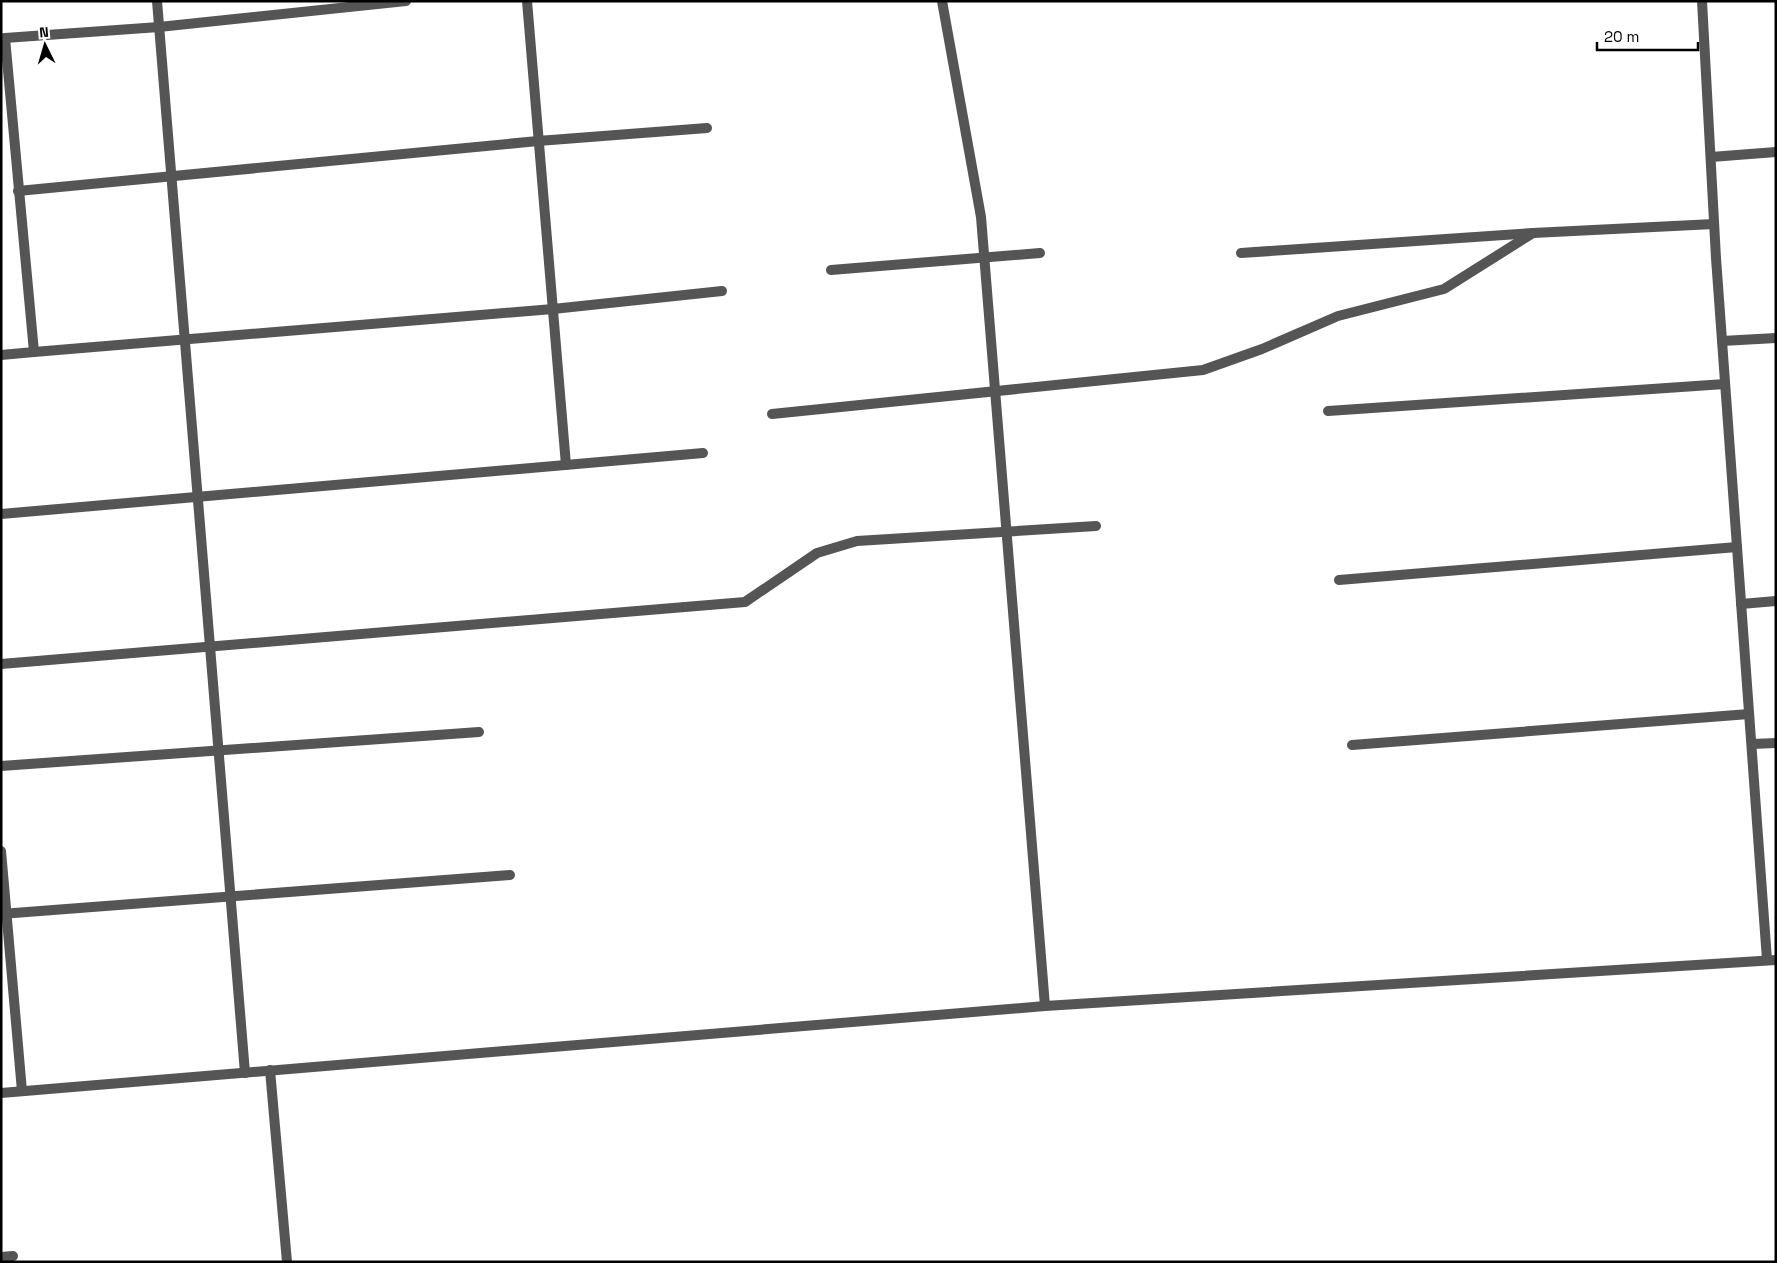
<svg xmlns="http://www.w3.org/2000/svg" width="1777" height="1263" viewBox="0 0 1777 1263" font-family="'Space Grotesk',sans-serif">
<style>
.lines{fill:none;stroke-linecap:round;stroke-linejoin:round}
.minor{stroke:#555;stroke-width:10}
</style>
<rect width="100%" height="100%" fill="#fff"/>
<g class="lines">
<g class="minor">
<polyline points="157,1 245,1073"/>
<polyline points="527,1 566,465"/>
<polyline points="942,1 981,217 1045,1006"/>
<polyline points="1702,1 1716,258 1767,960"/>
<polyline points="5,38 159,27 406,1"/>
<polyline points="1,39 5,38 34,352 1,355"/>
<polyline points="1711,157 1776,152"/>
<polyline points="18,191 538,141 707,128"/>
<polyline points="1241,253 1533,233 1714,224"/>
<polyline points="831,270 1040,253"/>
<polyline points="1722,341 1776,338"/>
<polyline points="34,352 553,309 722,291"/>
<polyline points="1328,411 1725,384"/>
<polyline points="772,414 1203,370 1262,349 1338,316 1444,289 1533,233"/>
<polyline points="1,514 703,453"/>
<polyline points="1339,580 1737,547"/>
<polyline points="1741,604 1776,601"/>
<polyline points="1,664 745,602 817,553 857,541 1096,526"/>
<polyline points="1752,744 1776,743"/>
<polyline points="1352,745 1749,714"/>
<polyline points="1,766 479,732"/>
<polyline points="1,851 22,1091"/>
<polyline points="1,914 510,875"/>
<polyline points="270,1070 287,1262"/>
<polyline points="1,1093 1045,1006 1776,960"/>
<polyline points="1,1257 13,1256"/>
</g>
</g>
<rect width="1777" height="1263" fill="none" stroke="#000000" stroke-width="5"/>
<g transform="translate(45 45) rotate(355)" stroke="#ffffff" stroke-width="4" paint-order="stroke">
<path d="M0-4L9 19L0 12L-9 19Z" fill="#000000"/>
<text y="-8" font-size="14" font-weight="bold" text-anchor="middle" fill="#000000">N</text>
</g>
<path d="M1597 42v8h101v-8" fill="none" stroke="#000000" stroke-width="2.5"/>
<text x="1604" y="42" font-size="15" fill="#000000" stroke="#ffffff" stroke-width="4" paint-order="stroke">20 m</text>
</svg>
